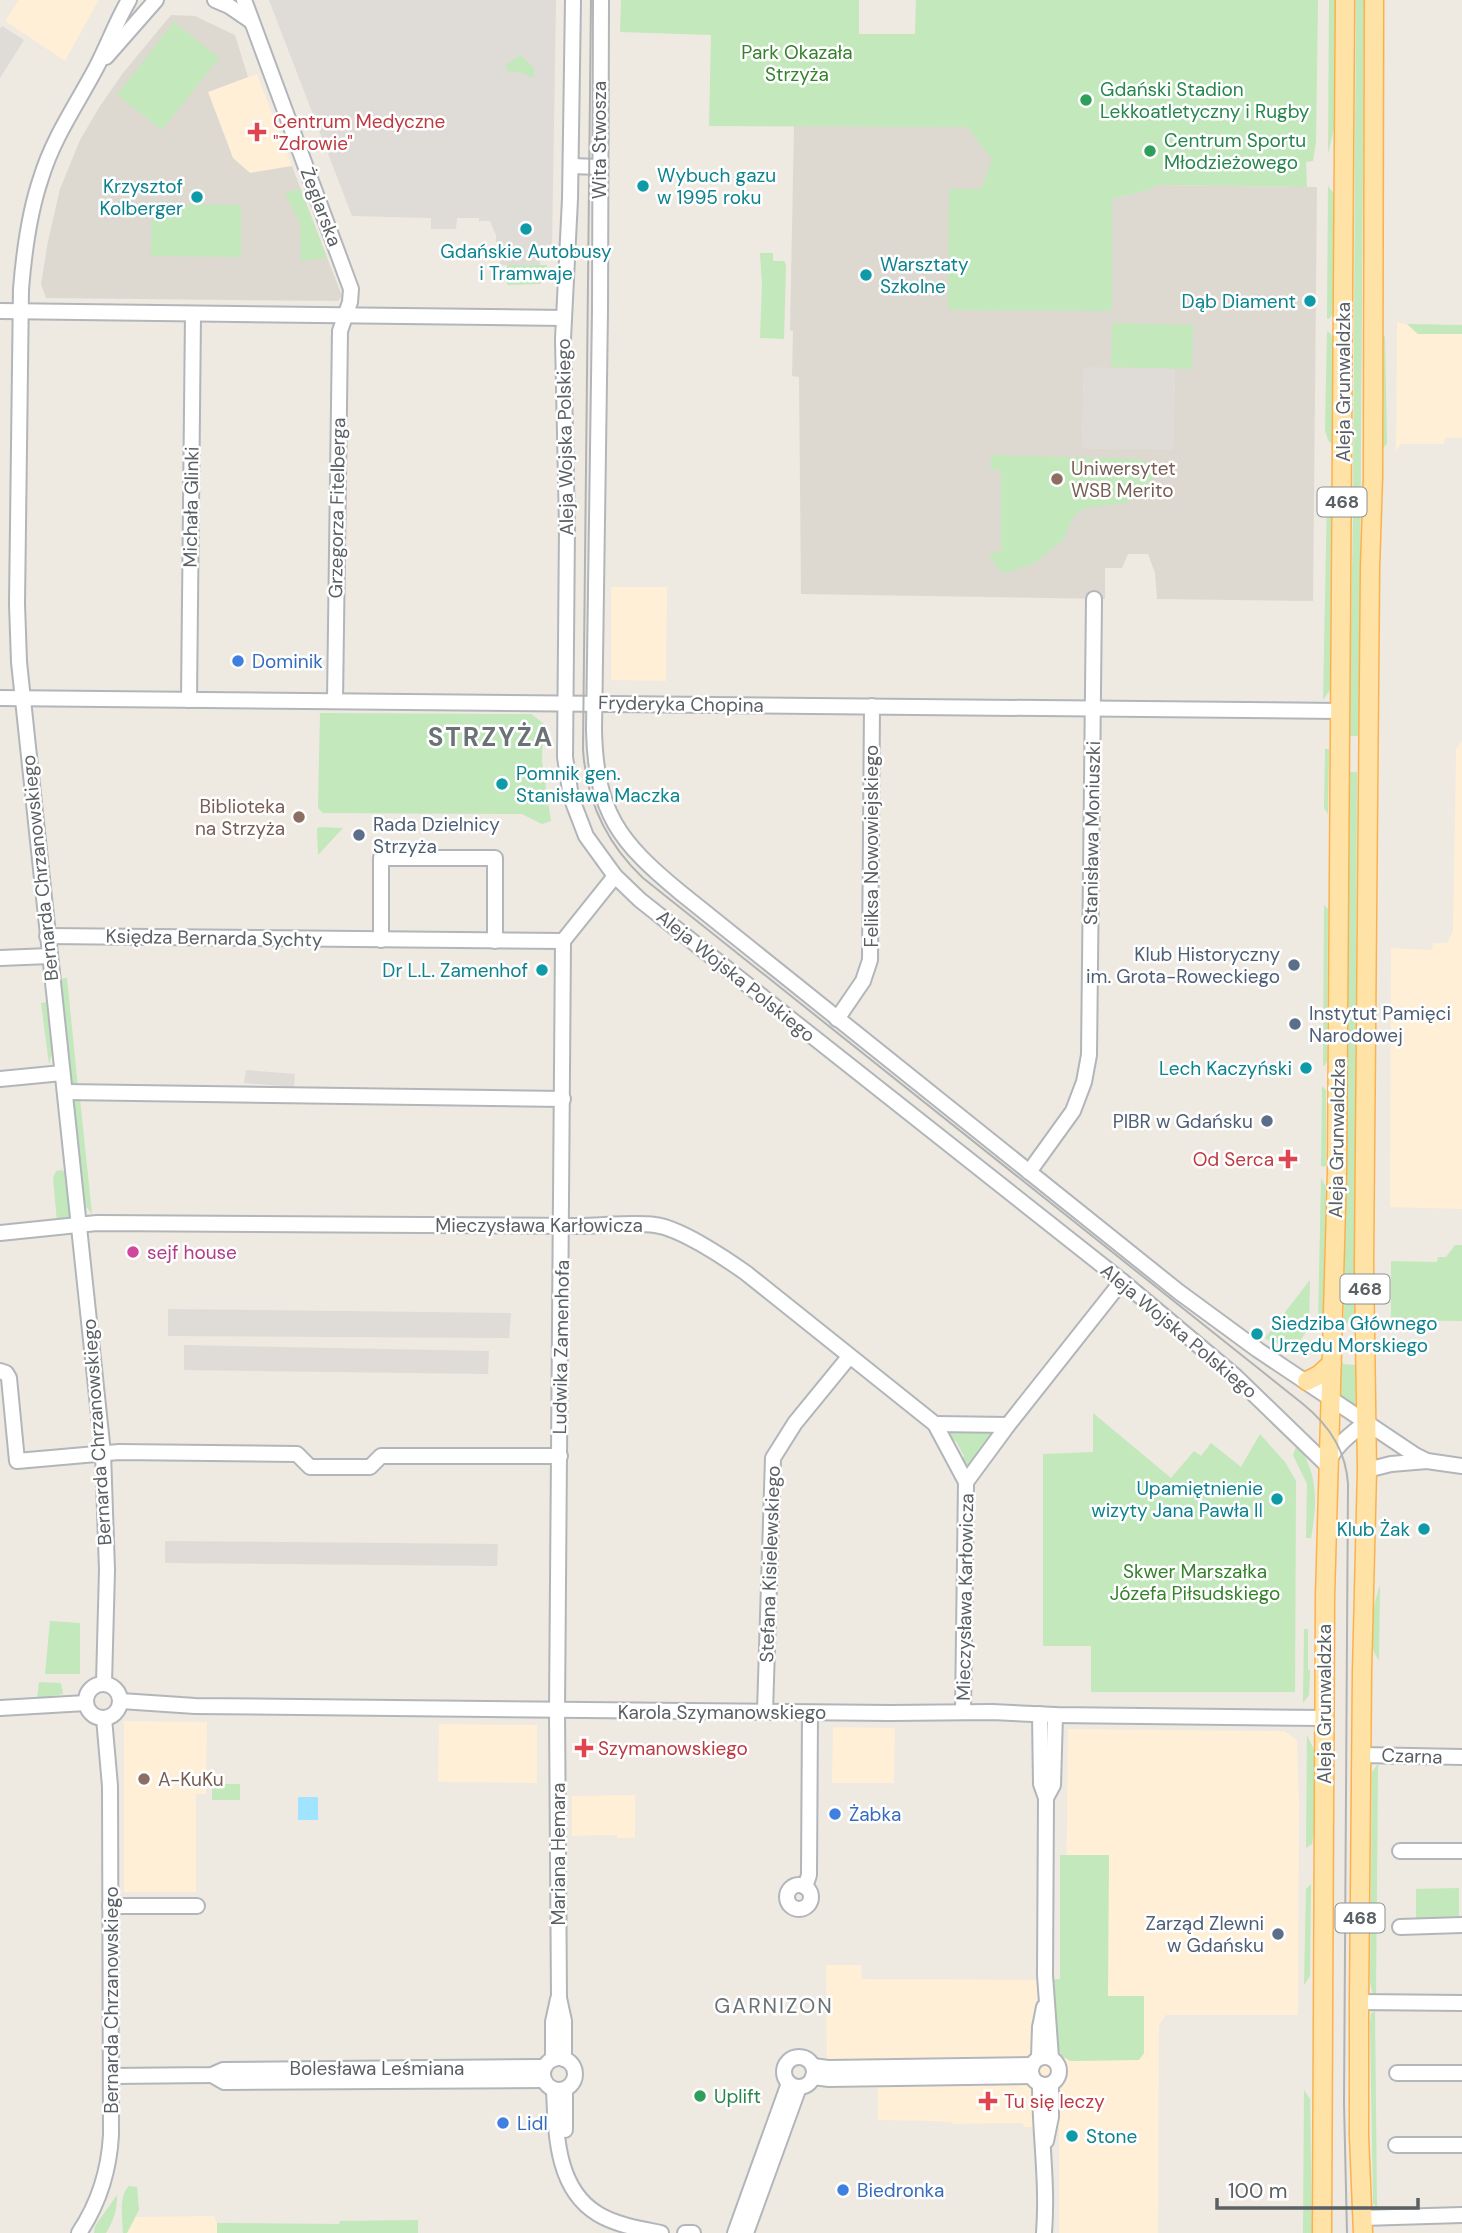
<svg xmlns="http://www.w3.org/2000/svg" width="1462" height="2233" viewBox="0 0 1462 2233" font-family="'DM Sans',sans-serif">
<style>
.commercial{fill:#ffefd6}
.industrial{fill:#dfdbd6}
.education{fill:#ded9d0;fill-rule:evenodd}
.green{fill:#c2e8bb}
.water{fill:#a1e4ff}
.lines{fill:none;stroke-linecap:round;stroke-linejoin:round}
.minor-casing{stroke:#b2b6ba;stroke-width:18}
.major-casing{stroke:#fdb14c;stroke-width:21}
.minor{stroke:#fff;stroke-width:14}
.major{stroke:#ffe3a6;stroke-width:18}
.tram{stroke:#b1b2b3;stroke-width:2}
.leisure-dot{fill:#2e9e5b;stroke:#fff;stroke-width:2.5}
.health-dot{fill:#e0444e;stroke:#fff;stroke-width:2.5}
.culture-dot{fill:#0f9aa8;stroke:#fff;stroke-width:2.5}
.education-dot{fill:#8d6e63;stroke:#fff;stroke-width:2.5}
.shop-dot{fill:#3f7fe0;stroke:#fff;stroke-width:2.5}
.service-dot{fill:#5c6f8a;stroke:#fff;stroke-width:2.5}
.hotel-dot{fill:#d1479c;stroke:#fff;stroke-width:2.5}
.labels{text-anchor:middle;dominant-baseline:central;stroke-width:5;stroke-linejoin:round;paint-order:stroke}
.shield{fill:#fff;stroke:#8c9092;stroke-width:2}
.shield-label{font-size:18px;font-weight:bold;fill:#5a6064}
.park-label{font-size:19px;fill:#35812c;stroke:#fff}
.leisure-label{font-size:19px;fill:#27864d;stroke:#fff;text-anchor:start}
.health-label{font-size:19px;fill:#be3a42;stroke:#fff;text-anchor:start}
.street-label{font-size:19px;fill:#5a6064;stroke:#fff}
.culture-label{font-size:19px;fill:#0d838f;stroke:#fff;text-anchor:end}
.education-label{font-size:19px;fill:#785e54;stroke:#fff;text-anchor:start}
.shop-label{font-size:19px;fill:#366cbe;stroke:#fff;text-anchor:start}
.service-label{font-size:19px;fill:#4e5e75;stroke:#fff;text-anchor:end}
.hotel-label{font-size:19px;fill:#b23c85;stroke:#fff;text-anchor:start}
.neighbourhood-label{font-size:21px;letter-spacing:2px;fill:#6b7276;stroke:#fff}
.district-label{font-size:26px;font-weight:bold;letter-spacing:2px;fill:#6b7276;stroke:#fff}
</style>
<rect width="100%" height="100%" fill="#eee9e1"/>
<g class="commercial">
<polygon points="19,0 99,0 65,61 5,21"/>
<polygon points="257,74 292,166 250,173 233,158 208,92"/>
<polygon points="1397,322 1407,324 1418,334 1462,334 1462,438 1445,438 1444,444 1401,444 1396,451"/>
<polygon points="611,587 667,587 666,681 611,680"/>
<polygon points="1462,740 1462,1209 1390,1207 1391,948 1432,950 1433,943 1447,943 1453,931 1456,749"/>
<polygon points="124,1721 207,1722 206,1794 196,1794 196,1892 124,1892"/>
<polygon points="439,1724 537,1725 537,1783 438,1782"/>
<polygon points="833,1727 895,1728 894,1783 832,1783"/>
<polygon points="1068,1729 1284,1731 1297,1740 1299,1802 1298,2015 1166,2015 1159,2025 1158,2233 1059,2233 1059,2127 1024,2127 1023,2123 952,2124 952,2122 931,2121 878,2120 878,2088 827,2088 826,1965 861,1965 862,1979 1065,1980"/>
<polygon points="635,1795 635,1838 617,1838 617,1835 572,1836 572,1796"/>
<polygon points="214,2216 217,2223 217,2233 127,2233 135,2217"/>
</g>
<g class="industrial">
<polygon points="269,0 556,0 552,245 541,245 540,265 500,265 500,257 496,257 496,235 490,221 479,221 479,218 457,218 456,229 431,229 431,218 352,216"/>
<polygon points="2,26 24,40 0,78 0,29"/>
<polygon points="1084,366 1175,369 1173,451 1082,448"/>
<polygon points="246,1070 295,1074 294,1087 244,1083"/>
<polygon points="168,1309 511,1313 509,1338 168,1336"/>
<polygon points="184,1345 489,1351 488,1374 184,1370"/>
<polygon points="165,1541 498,1544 497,1566 165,1563"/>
</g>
<g class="education">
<polygon points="171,15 195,16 235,35 248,77 208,92 233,158 250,173 292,166 342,296 338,301 46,298 41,284 48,241 60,189 80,140 100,106 123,73"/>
<path d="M 794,126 L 967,127 L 993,159 L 981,189 L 949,189 L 949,310 L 1112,199 L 1149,190 L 1157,185 L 1317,187 L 1313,601 L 1157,599 L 1155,573 L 1148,554 L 1128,554 L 1122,568 L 1105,568 L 1105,599 L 801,594 L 799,377 L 792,376 L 793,331 L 790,330 ZM 1084,367 L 1175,369 L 1173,450 L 1082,448 Z"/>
</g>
<g class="green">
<polygon points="621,0 859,0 859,34 915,34 916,0 1318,0 1316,142 1313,161 1306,162 1307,187 1158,185 1149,190 1112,199 1112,311 948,310 949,189 981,189 992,159 967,127 709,126 711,35 620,32"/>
<polygon points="1329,0 1335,0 1334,128 1328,154"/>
<polygon points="1356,0 1364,0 1359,736 1349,736 1353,517"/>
<polygon points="174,22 219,58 162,130 117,95"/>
<polygon points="520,55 534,68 534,77 529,77 524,73 507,71 506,65"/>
<polygon points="1328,186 1334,194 1333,314 1330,318 1327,319"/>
<polygon points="300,188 327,258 301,261 300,223 285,194"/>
<polygon points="152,204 241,205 241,257 151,256"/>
<polygon points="760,253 773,253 773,261 784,261 786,265 784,339 760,338 762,285"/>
<polygon points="507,265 547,265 547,274 540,284 507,285"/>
<polygon points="1112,323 1193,325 1192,369 1111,367"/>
<polygon points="1407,324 1462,325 1462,334 1418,334"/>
<polygon points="1327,331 1331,334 1333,342 1332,444 1328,440 1325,430"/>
<polygon points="1383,335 1385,337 1387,443 1381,452"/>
<polygon points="991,455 1138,459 1162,467 1162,470 1137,495 1127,503 1085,508 1079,512 1072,519 1064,539 1035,563 1005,573 997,568 994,561 991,561 990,553 1001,552 1001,470 991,470"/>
<polygon points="1327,497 1331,497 1330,690 1323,700"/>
<polygon points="320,713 531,714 543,723 542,762 551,821 542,824 522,814 323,813 318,808"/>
<polygon points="1325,749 1329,749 1328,814 1324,808"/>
<polygon points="1350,772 1357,772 1354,1324 1344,1323"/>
<polygon points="319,827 343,828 318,855 317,829"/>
<polygon points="1324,905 1328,909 1327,1062 1323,1067"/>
<polygon points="67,978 78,1088 71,1087 60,979"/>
<polygon points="46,1002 53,1050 49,1064 41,1003"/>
<polygon points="1322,1086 1326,1090 1326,1165 1324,1167 1321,1166"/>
<polygon points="76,1099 80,1099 92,1214 84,1204 73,1102"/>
<polygon points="62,1170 65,1172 70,1218 68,1221 57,1222 53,1178 56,1171"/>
<polygon points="1321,1178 1326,1187 1323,1323 1318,1322"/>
<polygon points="1455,1245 1462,1245 1462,1321 1391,1320 1391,1261 1437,1262 1438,1257 1446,1257"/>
<path d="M 1310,1280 L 1309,1328 L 1296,1346 C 1287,1345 1273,1344 1265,1338 Z"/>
<polygon points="1341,1364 1356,1365 1355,1406 1340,1397"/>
<polygon points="1093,1413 1171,1478 1194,1451 1201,1456 1211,1443 1241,1467 1260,1434 1285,1462 1296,1481 1295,1692 1091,1692 1091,1646 1043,1646 1043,1454 1093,1452"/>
<polygon points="991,1427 997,1433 974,1457 977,1462 969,1468 966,1467 962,1460 964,1456 956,1441 951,1440 946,1431"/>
<path d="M 1297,1444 C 1319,1474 1317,1503 1311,1538 L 1306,1538 L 1307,1484 L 1293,1455 Z"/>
<path d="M 1380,1585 L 1379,1660 C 1365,1646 1374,1601 1380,1585 Z"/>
<polygon points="50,1621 80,1623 80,1674 45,1674"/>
<polygon points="1304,1629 1308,1629 1308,1670 1310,1670 1309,1695 1303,1703"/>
<polygon points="39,1682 61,1683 63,1694 37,1699"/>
<polygon points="1307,1735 1314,1750 1314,1831 1312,1844 1306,1848"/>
<polygon points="1378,1764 1376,1996 1372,1992 1370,1981 1372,1772"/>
<rect x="212" y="1784" width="28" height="16"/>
<polygon points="1060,1855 1109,1855 1108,1996 1144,1996 1144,2053 1139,2060 1070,2061 1062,2056 1057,2048 1051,1980 1060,1979"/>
<polygon points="1311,1884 1310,1976 1304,1985 1306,1889"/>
<polygon points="1459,1888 1459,1918 1416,1918 1416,1889"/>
<polygon points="1375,2010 1377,2208 1373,2203 1370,2023 1371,2014"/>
<polygon points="1304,2090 1310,2099 1312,2233 1303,2233"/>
<path d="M 129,2186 L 137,2187 L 139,2210 L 127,2233 L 123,2233 C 123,2219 118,2197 129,2186 Z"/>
<path d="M 117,2195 C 117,2211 114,2219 106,2233 L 94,2233 L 95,2226 Z"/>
<polygon points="418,2220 418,2233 217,2233 217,2223 339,2224 340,2221"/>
</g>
<rect class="water" x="298" y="1797" width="20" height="23"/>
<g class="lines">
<g class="minor-casing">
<g id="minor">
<polyline points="215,0 229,6 251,21"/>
<polyline points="244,0 351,289 350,302 340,331 335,701"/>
<path d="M 573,0 L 570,199 L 563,339 L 567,527 L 565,757 L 571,797 L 586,836 L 615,876 L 640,900 L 1122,1281 L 1235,1376 L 1327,1465 C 1335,1445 1350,1435 1366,1422"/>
<path d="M 601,0 L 600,310 L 594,730 C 596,813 619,842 681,893 L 1179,1292 L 1258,1350 L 1415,1455 L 1427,1461"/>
<polyline points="106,57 156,0"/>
<polyline points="571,166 599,167"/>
<polyline points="0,311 564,318"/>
<polyline points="0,698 1340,711"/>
<polyline points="189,700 193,314"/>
<polyline points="47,936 563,941"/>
<polyline points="381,940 381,858 495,858 495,941"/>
<polyline points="0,958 50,956"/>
<polyline points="837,1019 863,981 870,960 872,706"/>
<polyline points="0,1079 62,1073"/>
<polyline points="65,1092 563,1099"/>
<polyline points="1029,1172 1073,1111 1084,1082 1089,1055 1094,599"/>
<path d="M 0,1233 L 97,1223 L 578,1226 C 600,1226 634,1222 655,1225 C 680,1228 725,1258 746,1273 L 935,1424 L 966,1482 L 963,1712"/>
<polyline points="0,1371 6,1373 9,1378 17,1461 119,1452 297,1454 310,1467 370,1467 381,1456 560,1456"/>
<polyline points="935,1424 1008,1425"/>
<polyline points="1367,1470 1391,1464 1427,1461 1462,1466"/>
<polyline points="966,1482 1008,1425 1122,1281"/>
<path d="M 104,1683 L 107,1570 L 103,1453 L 19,662 L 17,604 L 21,289 C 24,252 29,213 41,178 C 53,138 77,104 96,68 C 108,45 116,22 129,0"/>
<circle cx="103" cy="1701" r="17"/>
<polyline points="121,1701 195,1706 890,1713 992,1712 1055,1715 1324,1718"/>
<polyline points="0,1708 86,1703"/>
<polyline points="765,1712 773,1458 795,1423 849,1357"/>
<polyline points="1040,1714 1041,1784 1046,1798 1045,1975 1051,2058"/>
<polyline points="1361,1755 1462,1757"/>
<polyline points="1046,1798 1053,1785 1055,1715"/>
<polyline points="1400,1851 1462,1851"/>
<circle cx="799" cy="1897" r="12"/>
<polyline points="805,1887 809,1875 810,1713"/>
<polyline points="110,1906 197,1906"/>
<polyline points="1400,1927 1462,1925"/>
<polyline points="1359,2002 1462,2003"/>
<circle cx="1045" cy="2071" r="14"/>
<circle cx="799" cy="2072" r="15"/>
<circle cx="559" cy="2074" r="16"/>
<polyline points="1039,2058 1040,2027 1044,2007"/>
<polyline points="553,2059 553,2022 558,1999"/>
<polyline points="564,2059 564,2021 559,1998 557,1711 563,941 615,876"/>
<polyline points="813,2066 828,2068 1032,2065"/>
<polyline points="1397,2073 1462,2073"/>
<polyline points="212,2075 224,2082 544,2080"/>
<polyline points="112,2076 212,2075 223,2070 544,2067"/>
<polyline points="813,2077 829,2079 1032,2076"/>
<path d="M 1040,2084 C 1040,2134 1048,2183 1044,2233"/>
<path d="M 554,2090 C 556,2133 556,2189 598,2214 C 616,2225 641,2229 661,2233"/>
<polyline points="565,2130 565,2089"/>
<polyline points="1046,2141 1051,2117 1051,2084"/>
<polyline points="1396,2145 1462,2145"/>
<polyline points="1362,2218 1462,2215"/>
<path d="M 79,2233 C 99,2203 109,2171 111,2135 L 110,1786 L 104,1718"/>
<polyline points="685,2233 693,2233"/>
<polyline points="735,2233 789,2083"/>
<polyline points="746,2233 799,2087"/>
</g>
</g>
<g class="major-casing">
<g id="major">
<polyline points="1307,1381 1319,1375 1332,1363"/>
<polyline points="1322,2233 1325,1597 1337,1172 1345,0"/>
<polyline points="1363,2233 1359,2136 1359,2002 1362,1673 1367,1470 1364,1264 1370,568 1373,477 1374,0"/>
</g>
</g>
<use href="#minor" class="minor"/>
<use href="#major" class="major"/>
<path class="tram" d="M 591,0 L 583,749 C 586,800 606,843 643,878 L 1303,1404 C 1329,1425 1346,1450 1348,1484 L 1344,2103 L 1347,2233"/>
</g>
<g class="leisure-dot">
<circle cx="1086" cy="100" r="7"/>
<circle cx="1150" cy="151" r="7"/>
<circle cx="700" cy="2096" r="7"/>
</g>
<g class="health-dot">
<path d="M253.5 121.5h7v7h7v7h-7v7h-7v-7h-7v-7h7z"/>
<path d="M1284.5 1148.5h7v7h7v7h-7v7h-7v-7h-7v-7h7z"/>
<path d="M580.5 1737.5h7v7h7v7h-7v7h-7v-7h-7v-7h7z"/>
<path d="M984.5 2090.5h7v7h7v7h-7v7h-7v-7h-7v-7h7z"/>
</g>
<g class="culture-dot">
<circle cx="643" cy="186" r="7"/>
<circle cx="197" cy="197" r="7"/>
<circle cx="526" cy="229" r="7"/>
<circle cx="866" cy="275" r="7"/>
<circle cx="1310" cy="301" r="7"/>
<circle cx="502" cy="784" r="7"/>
<circle cx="542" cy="970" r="7"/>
<circle cx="1306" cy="1068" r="7"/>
<circle cx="1257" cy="1334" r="7"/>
<circle cx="1277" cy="1499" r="7"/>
<circle cx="1424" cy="1529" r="7"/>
<circle cx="1072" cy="2136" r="7"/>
</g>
<g class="education-dot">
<circle cx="1057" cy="479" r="7"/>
<circle cx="299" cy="817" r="7"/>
<circle cx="144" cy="1779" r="7"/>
</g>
<g class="shop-dot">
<circle cx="238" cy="661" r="7"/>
<circle cx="835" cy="1814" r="7"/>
<circle cx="503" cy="2123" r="7"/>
<circle cx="843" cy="2190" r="7"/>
</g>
<g class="service-dot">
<circle cx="359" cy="835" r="7"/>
<circle cx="1294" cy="965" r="7"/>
<circle cx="1295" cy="1024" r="7"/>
<circle cx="1267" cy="1121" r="7"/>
<circle cx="1278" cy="1934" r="7"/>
</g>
<circle class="hotel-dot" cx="133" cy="1252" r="7"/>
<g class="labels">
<g class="shield">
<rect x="1317.5" y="487.5" width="49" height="29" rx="5"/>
<rect x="1340.5" y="1274.5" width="49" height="29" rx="5"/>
<rect x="1335.5" y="1903.5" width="49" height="29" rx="5"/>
</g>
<g class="shield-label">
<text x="1342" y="502">468</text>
<text x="1365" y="1289">468</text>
<text x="1360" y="1918">468</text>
</g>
<g class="park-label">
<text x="797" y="52">Park Okazała<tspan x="797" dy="22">Strzyża</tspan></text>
<text x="1195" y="1571">Skwer Marszałka<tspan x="1195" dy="22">Józefa Piłsudskiego</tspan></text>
</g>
<g class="leisure-label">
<text x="1100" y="89">Gdański Stadion<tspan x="1100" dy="22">Lekkoatletyczny i Rugby</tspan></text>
<text x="1164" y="140">Centrum Sportu<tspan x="1164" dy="22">Młodzieżowego</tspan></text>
<text x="714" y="2096">Uplift</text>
</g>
<g class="health-label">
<text x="273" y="121">Centrum Medyczne<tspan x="273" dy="22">"Zdrowie"</tspan></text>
<text x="1274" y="1159" text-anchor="end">Od Serca</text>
<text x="598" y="1748">Szymanowskiego</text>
<text x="1004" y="2101">Tu się leczy</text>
</g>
<g class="street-label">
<text transform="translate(599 140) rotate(-90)">Wita Stwosza</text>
<text transform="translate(321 207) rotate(69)">Żeglarska</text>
<text transform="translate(1343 382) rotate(-90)">Aleja Grunwaldzka</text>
<text transform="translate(565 437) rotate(-91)">Aleja Wojska Polskiego</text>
<text transform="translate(191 507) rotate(-89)">Michała Glinki</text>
<text transform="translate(337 508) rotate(-89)">Grzegorza Fitelberga</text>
<text transform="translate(681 704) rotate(1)">Fryderyka Chopina</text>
<text transform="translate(1092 833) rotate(-89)">Stanisława Moniuszki</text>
<text transform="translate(871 846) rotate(-90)">Feliksa Nowowiejskiego</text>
<text transform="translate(40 868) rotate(-96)">Bernarda Chrzanowskiego</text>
<text transform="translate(214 938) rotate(1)">Księdza Bernarda Sychty</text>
<text transform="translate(736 976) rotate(39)">Aleja Wojska Polskiego</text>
<text transform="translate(1337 1138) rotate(-89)">Aleja Grunwaldzka</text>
<text x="539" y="1225">Mieczysława Karłowicza</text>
<text transform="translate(1179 1331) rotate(40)">Aleja Wojska Polskiego</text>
<text transform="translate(561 1347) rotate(-89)">Ludwika Zamenhofa</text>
<text transform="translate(97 1432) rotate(-94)">Bernarda Chrzanowskiego</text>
<text transform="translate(770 1564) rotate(-88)">Stefana Kisielewskiego</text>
<text transform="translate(965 1597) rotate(-89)">Mieczysława Karłowicza</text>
<text transform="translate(1324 1704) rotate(-90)">Aleja Grunwaldzka</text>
<text x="722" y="1712">Karola Szymanowskiego</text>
<text transform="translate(1412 1756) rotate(2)">Czarna</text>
<text transform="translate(558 1854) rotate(-90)">Mariana Hemara</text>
<text transform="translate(111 2000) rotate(-90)">Bernarda Chrzanowskiego</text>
<text x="377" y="2068">Bolesława Leśmiana</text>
</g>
<g class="culture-label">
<text x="657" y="175" text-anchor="start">Wybuch gazu<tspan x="657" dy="22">w 1995 roku</tspan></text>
<text x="183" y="186">Krzysztof<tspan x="183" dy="22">Kolberger</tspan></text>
<text x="526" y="251" text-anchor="middle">Gdańskie Autobusy<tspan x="526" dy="22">i Tramwaje</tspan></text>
<text x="880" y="264" text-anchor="start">Warsztaty<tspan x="880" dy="22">Szkolne</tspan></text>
<text x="1296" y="301">Dąb Diament</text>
<text x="516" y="773" text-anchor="start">Pomnik gen.<tspan x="516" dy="22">Stanisława Maczka</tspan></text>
<text x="528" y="970">Dr L.L. Zamenhof</text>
<text x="1292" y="1068">Lech Kaczyński</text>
<text x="1271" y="1323" text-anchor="start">Siedziba Głównego<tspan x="1271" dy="22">Urzędu Morskiego</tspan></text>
<text x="1263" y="1488">Upamiętnienie<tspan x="1263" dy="22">wizyty Jana Pawła II</tspan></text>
<text x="1410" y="1529">Klub Żak</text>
<text x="1086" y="2136" text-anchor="start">Stone</text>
</g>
<g class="education-label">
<text x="1071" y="468">Uniwersytet<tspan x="1071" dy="22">WSB Merito</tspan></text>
<text x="285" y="806" text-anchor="end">Biblioteka<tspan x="285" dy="22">na Strzyża</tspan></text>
<text x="158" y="1779">A-KuKu</text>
</g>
<g class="shop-label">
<text x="252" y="661">Dominik</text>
<text x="849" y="1814">Żabka</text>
<text x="517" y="2123">Lidl</text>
<text x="857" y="2190">Biedronka</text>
</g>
<g class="service-label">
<text x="373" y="824" text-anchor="start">Rada Dzielnicy<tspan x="373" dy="22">Strzyża</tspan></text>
<text x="1280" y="954">Klub Historyczny<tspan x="1280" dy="22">im. Grota-Roweckiego</tspan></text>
<text x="1309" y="1013" text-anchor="start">Instytut Pamięci<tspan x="1309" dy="22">Narodowej</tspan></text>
<text x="1253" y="1121">PIBR w Gdańsku</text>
<text x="1264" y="1923">Zarząd Zlewni<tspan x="1264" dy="22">w Gdańsku</tspan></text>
</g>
<g class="hotel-label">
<text x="147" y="1252">sejf house</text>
</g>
<g class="neighbourhood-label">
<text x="774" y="2006">GARNIZON</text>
</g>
<g class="district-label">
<text x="491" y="737">STRZYŻA</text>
</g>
</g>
<path d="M1217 2198v10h201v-10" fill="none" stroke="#5a6064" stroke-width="3.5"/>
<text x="1228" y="2198" font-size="21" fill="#5a6064" stroke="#ffffff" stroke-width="5" paint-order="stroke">100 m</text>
</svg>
